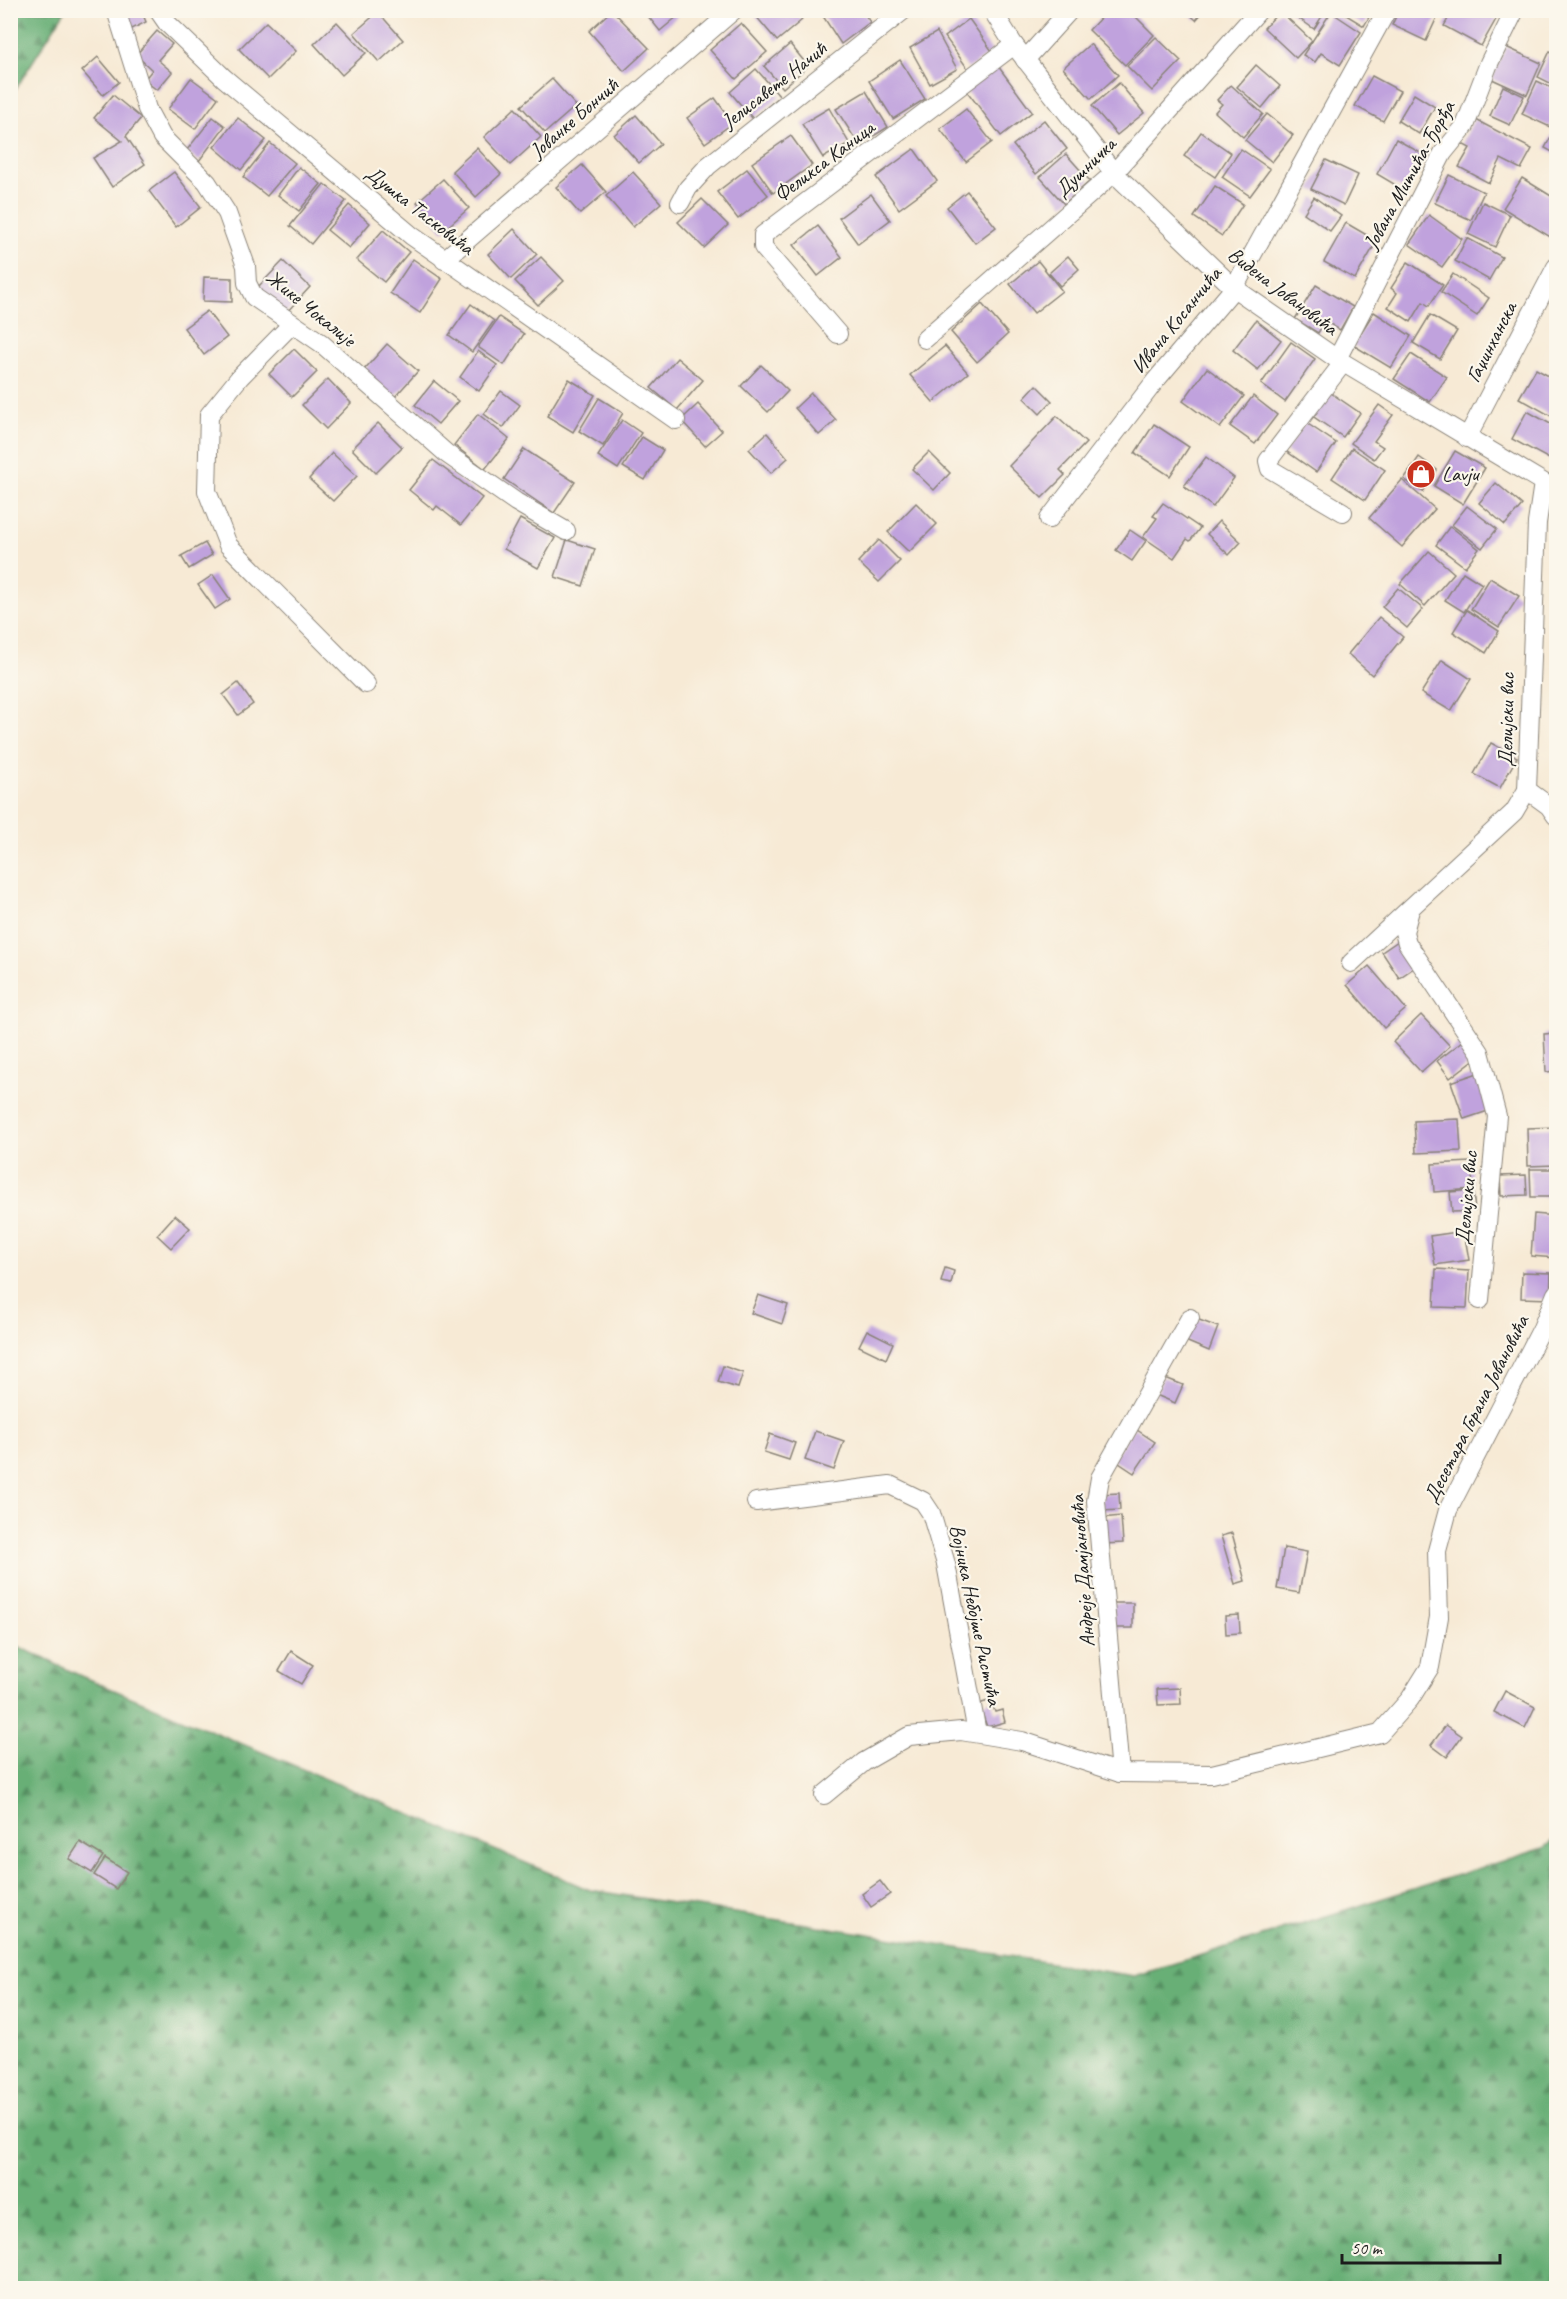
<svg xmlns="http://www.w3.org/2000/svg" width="1567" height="2299" viewBox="0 0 1567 2299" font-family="Caveat,sans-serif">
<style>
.forest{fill:url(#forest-firs);stroke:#426649;stroke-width:1.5}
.building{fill:#c0a2dd}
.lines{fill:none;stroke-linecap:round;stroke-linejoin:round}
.minor-casing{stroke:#8a8378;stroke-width:20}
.minor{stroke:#fff;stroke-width:18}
.labels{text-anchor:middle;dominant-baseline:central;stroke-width:4.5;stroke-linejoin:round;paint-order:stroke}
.street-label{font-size:21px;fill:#1c1c1c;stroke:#fbf7ec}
.poi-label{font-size:21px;fill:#1c1c1c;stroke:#fbf7ec;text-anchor:start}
</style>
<defs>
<pattern id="forest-firs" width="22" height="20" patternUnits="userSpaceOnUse" patternTransform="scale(1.5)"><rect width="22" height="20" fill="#67af76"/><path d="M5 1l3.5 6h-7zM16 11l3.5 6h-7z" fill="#548e60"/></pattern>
</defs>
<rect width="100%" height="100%" fill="#fbf7ec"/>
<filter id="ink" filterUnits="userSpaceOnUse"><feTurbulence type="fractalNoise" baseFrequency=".0167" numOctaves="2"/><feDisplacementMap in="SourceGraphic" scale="12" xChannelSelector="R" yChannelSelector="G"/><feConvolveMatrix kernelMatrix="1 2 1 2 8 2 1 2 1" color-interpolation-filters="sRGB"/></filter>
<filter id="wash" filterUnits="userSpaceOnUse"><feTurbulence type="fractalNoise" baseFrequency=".008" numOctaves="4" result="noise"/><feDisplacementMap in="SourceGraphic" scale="24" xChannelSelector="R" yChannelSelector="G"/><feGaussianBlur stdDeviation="1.35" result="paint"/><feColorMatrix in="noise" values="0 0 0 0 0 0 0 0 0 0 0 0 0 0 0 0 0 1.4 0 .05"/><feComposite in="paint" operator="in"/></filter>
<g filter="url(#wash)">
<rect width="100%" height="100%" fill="#f7ead5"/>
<g class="forest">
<polygon points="11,10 65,11 11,96 10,11"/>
<polygon points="11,1643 81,1676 590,1890 1134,1976 1544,1848 1556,1839 1556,2288 11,2288"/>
</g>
<g id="blocks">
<g class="building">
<polygon points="119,10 141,10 146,22 128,31"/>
<polygon points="612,10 649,48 624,71 589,31"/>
<polygon points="643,10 685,10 660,31"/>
<polygon points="761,10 794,10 802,20 777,41 755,15"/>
<polygon points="819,10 862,10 870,22 841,44"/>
<polygon points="1108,10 1129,10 1154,35 1125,65 1089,30"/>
<polygon points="1185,10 1205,10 1196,20"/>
<polygon points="1287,10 1326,10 1314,29"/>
<polygon points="1338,10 1373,10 1364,26"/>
<polygon points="1399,10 1427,10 1438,15 1426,41 1392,25"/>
<polygon points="1453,10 1493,10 1499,14 1481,46 1444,26"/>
<polygon points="1280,11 1312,41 1296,58 1264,28"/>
<polygon points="378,12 403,40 379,62 354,33"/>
<polygon points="1331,12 1361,32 1340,65 1321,53 1315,62 1303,55"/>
<polygon points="969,19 992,51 968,69 945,37"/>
<polygon points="266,22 296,51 268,79 239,49"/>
<polygon points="337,22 366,53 342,75 314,44"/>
<polygon points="741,23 767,52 736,79 710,50"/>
<polygon points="157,31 172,44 158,60 172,72 157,90 144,80 152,70 136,55"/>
<polygon points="937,32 957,69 930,84 910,48"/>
<polygon points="1156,37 1181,61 1152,91 1127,66"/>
<polygon points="790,44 808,66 783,88 764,66"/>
<polygon points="1090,44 1118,75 1091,99 1063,68"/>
<polygon points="1506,47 1541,63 1527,95 1492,79"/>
<polygon points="1550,51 1556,54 1556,86 1538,77"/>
<polygon points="98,57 119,82 103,95 82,71"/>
<polygon points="900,60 925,99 893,119 869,81"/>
<polygon points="1256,65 1280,86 1262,108 1237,87"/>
<polygon points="998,66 1032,112 1001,136 966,90"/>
<polygon points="756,69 780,96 753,119 730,92"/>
<polygon points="1372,76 1400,91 1383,121 1355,106"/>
<polygon points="191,78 218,98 195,129 168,109"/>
<polygon points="552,79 576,106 545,133 521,106"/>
<polygon points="1537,81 1556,90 1556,113 1550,127 1522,114"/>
<polygon points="1119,83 1144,113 1117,135 1092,106"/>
<polygon points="1231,85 1263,114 1243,137 1215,112 1222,104 1217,100"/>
<polygon points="1503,86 1524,96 1510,125 1490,116"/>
<polygon points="866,91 888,127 859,145 836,109"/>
<polygon points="1414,94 1435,107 1419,134 1398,121"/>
<polygon points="113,95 141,118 126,136 145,164 112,187 93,158 122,141 94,118"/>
<polygon points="715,98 733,123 705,143 687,118"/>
<polygon points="515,108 541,137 510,165 484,137"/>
<polygon points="829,108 849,143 823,158 802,124"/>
<polygon points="966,109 992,142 966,162 940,129"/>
<polygon points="1267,114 1293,135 1272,162 1245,140"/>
<polygon points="636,115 661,144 639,163 614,135"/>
<polygon points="213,117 225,126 199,161 186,151"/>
<polygon points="238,118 266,140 241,170 214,147"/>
<polygon points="1474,119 1532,149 1521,169 1501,159 1489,183 1459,167 1470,148 1462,144"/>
<polygon points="1044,120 1067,149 1036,174 1013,145"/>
<polygon points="1556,127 1556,154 1545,148"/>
<polygon points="1201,132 1231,153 1215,177 1184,156"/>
<polygon points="791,136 812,165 773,193 752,163"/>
<polygon points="1396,139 1424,155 1404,190 1377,174"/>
<polygon points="270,143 295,163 267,196 243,177"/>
<polygon points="477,148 501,174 476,197 452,171"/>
<polygon points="914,149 937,181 899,209 876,177"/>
<polygon points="1241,149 1270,169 1250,196 1222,177"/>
<polygon points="1066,154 1090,181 1064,204 1040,177"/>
<polygon points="1326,160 1358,175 1344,205 1311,189"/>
<polygon points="582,165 606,192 580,214 556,187"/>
<polygon points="299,167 321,184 299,211 278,195"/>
<polygon points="747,169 768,195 738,219 717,192"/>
<polygon points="174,172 201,207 176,227 149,191"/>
<polygon points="633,172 661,203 633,227 606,196"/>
<polygon points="1449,175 1484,192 1471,220 1435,203"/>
<polygon points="1522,178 1556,199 1556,230 1552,238 1503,208"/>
<polygon points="443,179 469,208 443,231 417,202"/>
<polygon points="324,184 346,201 311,244 290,226"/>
<polygon points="1215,186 1243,204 1222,236 1194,217"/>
<polygon points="967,191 996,227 975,243 947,207"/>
<polygon points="871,194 890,220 858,244 839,218"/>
<polygon points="1314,197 1341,216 1330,231 1304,213"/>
<polygon points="702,199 728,225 704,248 678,222"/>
<polygon points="1483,202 1510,215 1495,247 1468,234"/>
<polygon points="349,205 370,223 349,248 327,230"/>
<polygon points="1429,215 1462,239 1442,267 1409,244"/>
<polygon points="1346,223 1377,241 1355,279 1324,262"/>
<polygon points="818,226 842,257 818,276 794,245"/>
<polygon points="514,229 537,254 511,279 488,254"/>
<polygon points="383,230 409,252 384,282 357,260"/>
<polygon points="1467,238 1502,257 1489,280 1455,261"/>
<polygon points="1068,256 1079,269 1060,286 1049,273"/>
<polygon points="541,257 564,281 538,305 515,281"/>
<polygon points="413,259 442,279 420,313 390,293"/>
<polygon points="283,261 310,287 285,314 257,288"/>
<polygon points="1038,261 1062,291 1034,313 1010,284"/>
<polygon points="1408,262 1443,285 1429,306 1423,302 1411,322 1388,307 1397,293 1391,288"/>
<polygon points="1453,274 1489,298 1477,316 1441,292"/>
<polygon points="204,277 232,278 232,302 203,301"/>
<polygon points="1316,285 1353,307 1340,330 1325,321 1318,333 1295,319"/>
<polygon points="471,304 494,321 472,352 449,335"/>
<polygon points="982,304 1008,334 977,362 951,332"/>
<polygon points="207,311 227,337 204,355 184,328"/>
<polygon points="1374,312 1411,336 1391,368 1353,345"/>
<polygon points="1430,315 1457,331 1440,359 1413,343"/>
<polygon points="499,317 524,334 504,365 478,347"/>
<polygon points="1256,320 1281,340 1258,370 1233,350"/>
<polygon points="1291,342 1315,359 1285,402 1261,384"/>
<polygon points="387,344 418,371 393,399 362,372"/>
<polygon points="945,346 968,373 933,402 910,375"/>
<polygon points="294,349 317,372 292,397 269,374"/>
<polygon points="478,351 497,365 479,391 460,377"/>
<polygon points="1411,354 1447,377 1430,402 1394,379"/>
<polygon points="677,358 703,380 677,410 651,388"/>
<polygon points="761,365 788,391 768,412 741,386"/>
<polygon points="1207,368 1244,396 1220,428 1183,401"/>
<polygon points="1536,369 1556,380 1556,406 1551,416 1519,398"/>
<polygon points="328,379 351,403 326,429 302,405"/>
<polygon points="569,379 595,395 573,432 547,416"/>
<polygon points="434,381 458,401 438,424 415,405"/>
<polygon points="1036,385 1052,401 1040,414 1024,398"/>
<polygon points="501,391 520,405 503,428 484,414"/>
<polygon points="1328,391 1360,413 1343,437 1311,415"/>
<polygon points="811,393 836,420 819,435 795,408"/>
<polygon points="1253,396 1277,415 1255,444 1230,426"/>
<polygon points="599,398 623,413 603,446 579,431"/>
<polygon points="698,404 722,431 705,446 681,420"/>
<polygon points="1379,405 1393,415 1374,441 1383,447 1374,459 1351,443"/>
<polygon points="1527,411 1556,427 1556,450 1551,460 1512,439"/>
<polygon points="478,414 509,439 485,469 454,445"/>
<polygon points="1057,416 1086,443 1060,470 1065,475 1042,498 1009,466"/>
<polygon points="622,420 641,433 618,469 598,456"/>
<polygon points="1305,422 1336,443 1316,472 1286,451"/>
<polygon points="378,423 402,447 376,473 352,449"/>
<polygon points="1154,424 1189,447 1170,476 1135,453"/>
<polygon points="767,433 788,458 771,473 749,449"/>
<polygon points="642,437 663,450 645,480 623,467"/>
<polygon points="1352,448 1385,470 1365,500 1332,478"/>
<polygon points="524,449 575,482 554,513 504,479"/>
<polygon points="1455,451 1485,468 1463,504 1434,486"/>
<polygon points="929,452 950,473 934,490 912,469"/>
<polygon points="332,453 357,476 333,501 309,479"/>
<polygon points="1206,457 1234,478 1213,507 1184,486"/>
<polygon points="1419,457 1437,470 1423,492 1404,479"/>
<polygon points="433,460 482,498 461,525 437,506 434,510 409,490"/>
<polygon points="1402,480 1435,509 1402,547 1369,518"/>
<polygon points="1496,483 1522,505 1505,525 1479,503"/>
<polygon points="916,503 937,524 909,552 888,532"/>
<polygon points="1163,503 1200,528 1190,541 1187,539 1174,558 1143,537 1157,518 1153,516"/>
<polygon points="1467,506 1497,529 1482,548 1452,525"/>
<polygon points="520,519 555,538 538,568 504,549"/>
<polygon points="1219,521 1241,542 1229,555 1207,534"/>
<polygon points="1450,526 1479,549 1465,567 1436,545"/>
<polygon points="1130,530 1146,541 1132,561 1116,550"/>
<polygon points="567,540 595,549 583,586 555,577"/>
<polygon points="879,540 900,561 879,582 858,562"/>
<polygon points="205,543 212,555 189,569 181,556"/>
<polygon points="1429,551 1454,573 1425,606 1400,584"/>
<polygon points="1463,572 1482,584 1464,612 1445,600"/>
<polygon points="213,575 230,599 215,609 198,585"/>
<polygon points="1490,578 1519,596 1499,627 1471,609"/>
<polygon points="1398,588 1423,609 1407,628 1382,607"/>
<polygon points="1467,610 1499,631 1486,653 1453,632"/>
<polygon points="1379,617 1403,637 1372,675 1348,654"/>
<polygon points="1442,660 1471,679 1451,711 1421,693"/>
<polygon points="238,683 253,704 238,715 223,695"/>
<polygon points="1491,743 1517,757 1500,788 1474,774"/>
<polygon points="1556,935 1556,958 1555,958 1551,936"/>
<polygon points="1398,941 1415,967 1399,978 1382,952"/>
<polygon points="1369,966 1406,1009 1384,1028 1347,985"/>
<polygon points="1421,1015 1450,1046 1421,1072 1393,1042"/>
<polygon points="1556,1033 1556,1071 1546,1072 1544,1034"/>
<polygon points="1467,1038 1480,1055 1450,1078 1437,1061"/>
<polygon points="1478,1073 1491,1110 1464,1119 1451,1082"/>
<polygon points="1459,1119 1461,1151 1416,1153 1414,1121"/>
<polygon points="1556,1127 1556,1165 1528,1166 1527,1128"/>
<polygon points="1471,1162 1473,1189 1434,1192 1432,1164"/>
<polygon points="1530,1169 1556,1169 1556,1197 1531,1197"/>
<polygon points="1526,1175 1527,1195 1501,1196 1500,1176"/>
<polygon points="1473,1190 1475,1211 1452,1212 1450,1192"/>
<polygon points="1534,1214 1556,1216 1556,1258 1531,1256"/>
<polygon points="175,1215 190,1228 171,1248 157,1235"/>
<polygon points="1464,1231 1469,1260 1435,1265 1430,1236"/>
<polygon points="945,1268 954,1271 951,1284 941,1282"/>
<polygon points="1436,1269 1469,1271 1467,1308 1434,1307"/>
<polygon points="1522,1272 1551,1273 1550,1299 1521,1298"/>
<polygon points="758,1295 788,1305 782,1324 751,1313"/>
<polygon points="1191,1317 1218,1327 1209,1351 1183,1340"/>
<polygon points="867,1330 893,1343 886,1359 859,1346"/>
<polygon points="723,1366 743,1373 738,1388 718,1382"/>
<polygon points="1163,1377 1183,1385 1175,1403 1156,1395"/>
<polygon points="1134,1428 1155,1442 1134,1473 1113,1459"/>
<polygon points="815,1431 844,1441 834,1470 805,1460"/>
<polygon points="770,1434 795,1443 789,1460 764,1452"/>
<polygon points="1119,1493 1120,1510 1102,1511 1102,1494"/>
<polygon points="1121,1516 1123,1543 1103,1544 1102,1518"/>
<polygon points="1232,1533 1245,1581 1235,1584 1221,1536"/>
<polygon points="1284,1548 1307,1552 1299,1593 1277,1589"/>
<rect x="1113" y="1603" width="20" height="25"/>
<polygon points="1239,1615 1240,1633 1226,1634 1225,1616"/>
<polygon points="291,1651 313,1665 301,1684 279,1671"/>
<polygon points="1180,1688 1181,1704 1158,1705 1157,1689"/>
<polygon points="1505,1691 1535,1707 1525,1728 1494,1712"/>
<polygon points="991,1700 995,1712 1002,1710 1005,1722 987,1727 979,1704"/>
<polygon points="1446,1725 1462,1736 1447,1757 1431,1745"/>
<polygon points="80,1842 103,1856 92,1873 69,1859"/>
<polygon points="105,1858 127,1872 116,1889 94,1875"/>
<polygon points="880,1881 890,1894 871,1907 862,1894"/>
</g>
</g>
</g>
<g filter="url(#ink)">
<use href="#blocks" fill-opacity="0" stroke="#8a8378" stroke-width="1.5"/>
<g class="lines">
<g class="minor-casing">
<g id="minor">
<polyline points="116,10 147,109 162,137 207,182 227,213 246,266 247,283 254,297 321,343 447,454 516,502 566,531"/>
<polyline points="158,10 167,23 224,78 412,236 676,420"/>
<polyline points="992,10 1014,45 1114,173 1234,288 1337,359 1556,490"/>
<polyline points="1025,60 1070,10"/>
<polyline points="680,203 688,188 708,166 904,10"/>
<polyline points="444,260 734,10"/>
<polyline points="292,324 240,377 209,415 207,491 228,545 366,684"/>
<polyline points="838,334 763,247 763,235 1014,45"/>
<polyline points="925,339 1114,173 1259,10"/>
<polyline points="1337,359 1443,153 1465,126 1489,63 1515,10"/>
<polyline points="1467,438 1556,267"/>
<polyline points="1343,512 1270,469 1268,461 1343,363"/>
<polyline points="1049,519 1156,380 1234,288 1387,10"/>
<polyline points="1527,790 1549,806 1556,816"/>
<polyline points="1410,910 1404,932 1407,943 1480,1052 1497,1116 1480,1300"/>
<polyline points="1351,963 1514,812 1527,790 1537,523 1543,483"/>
<polyline points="756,1502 890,1485 923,1501 931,1513 946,1564 977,1733"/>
<polyline points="1120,1773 1096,1501 1100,1478 1190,1318"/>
<polyline points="824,1795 864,1762 909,1736 961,1731 1022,1741 1120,1773 1212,1774 1380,1733 1410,1699 1430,1667 1439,1617 1437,1551 1448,1510 1542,1328 1556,1294"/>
</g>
</g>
<use href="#minor" class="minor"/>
</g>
</g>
<defs>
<g id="shop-disc" transform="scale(1.5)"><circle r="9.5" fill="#c8321e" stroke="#fbf7ec"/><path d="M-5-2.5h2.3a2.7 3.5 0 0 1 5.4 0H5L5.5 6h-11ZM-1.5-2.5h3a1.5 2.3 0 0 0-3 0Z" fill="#fff"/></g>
</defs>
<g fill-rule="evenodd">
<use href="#shop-disc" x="1421" y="474"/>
</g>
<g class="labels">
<g class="street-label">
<text transform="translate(774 85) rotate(-38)">Јелисавете Начић</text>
<text transform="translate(574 118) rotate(-41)">Јованке Бончић</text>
<text transform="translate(824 161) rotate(-37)">Феликса Каница</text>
<text transform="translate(1085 167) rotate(-44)">Душничка</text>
<text transform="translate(1409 175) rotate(-61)">Јована Митића-Ђорђа</text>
<text transform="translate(420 210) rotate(38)">Душка Тасковића</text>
<text transform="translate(1283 291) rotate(37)">Видена Јовановића</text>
<text transform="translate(311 308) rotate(39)">Жике Чокалије</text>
<text transform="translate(1176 320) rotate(-51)">Ивана Косанчића</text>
<text transform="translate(1491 342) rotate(-63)">Гаџинханска</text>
<text transform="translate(1506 720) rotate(-89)">Делијски вис</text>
<text transform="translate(1466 1198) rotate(-85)">Делијски вис</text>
<text transform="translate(1476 1409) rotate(-63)">Десетара Горана Јовановића</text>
<text transform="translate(1082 1571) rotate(-94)">Андреје Дамјановића</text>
<text transform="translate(976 1615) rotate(78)">Војника Небојше Ристића</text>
</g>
<g class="poi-label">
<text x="1442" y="474">Lavju</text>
</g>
</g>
<rect width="1567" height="2299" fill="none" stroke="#fbf7ec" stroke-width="36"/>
<path d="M1342 2254v9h158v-9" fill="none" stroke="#1c1c1c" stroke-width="3"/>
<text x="1351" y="2254" font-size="18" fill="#1c1c1c" stroke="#fbf7ec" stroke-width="4.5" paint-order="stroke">50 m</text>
</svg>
